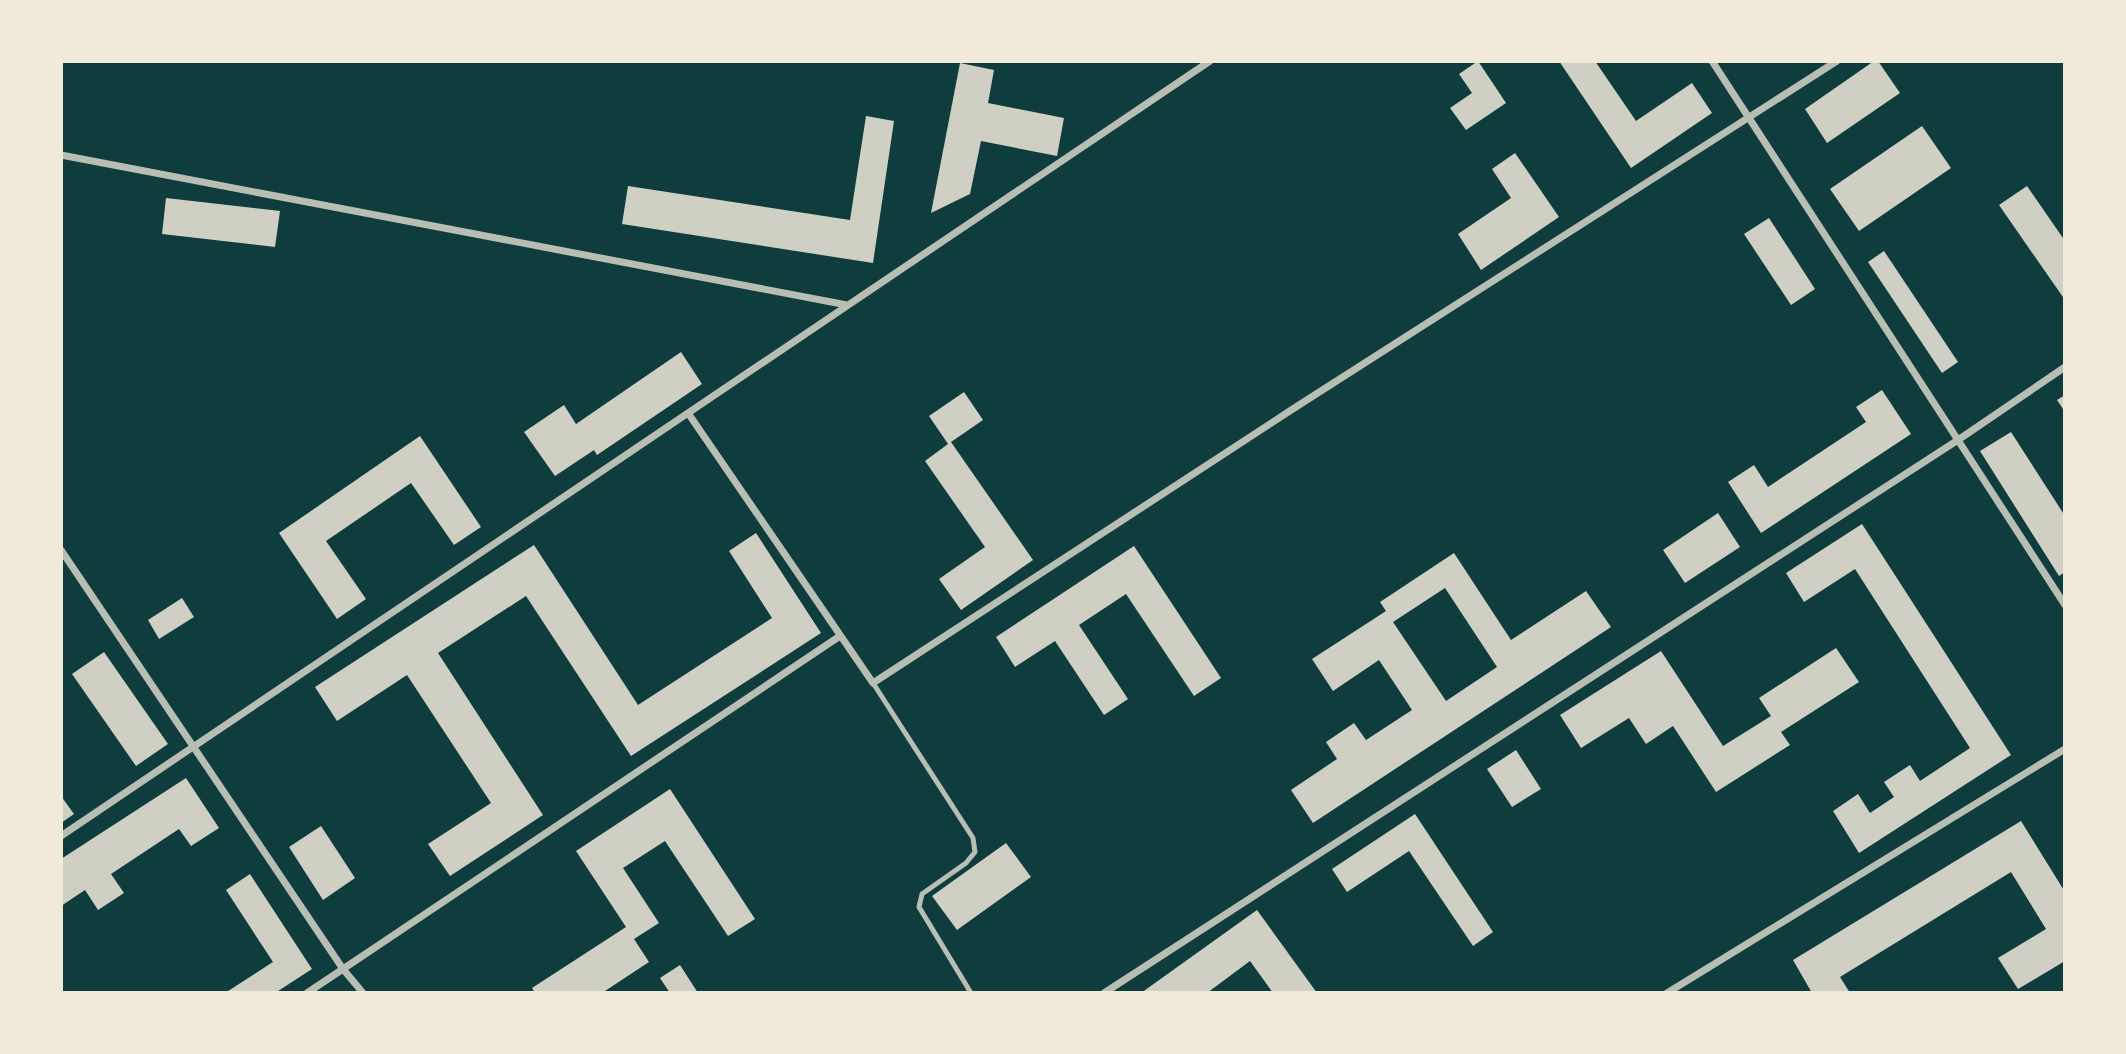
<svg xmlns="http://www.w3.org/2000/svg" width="2126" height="1054" font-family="Commissioner,sans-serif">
	<rect width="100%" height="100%" fill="#0f3d3e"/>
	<path fill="#cfcfc3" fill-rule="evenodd" d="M1478,61L1506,103L1466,130L1450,108L1472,93L1459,74Z
		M1559,61H1595L1636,121L1692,83L1712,113L1631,168Z
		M1874,61H1878L1900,93L1827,143L1805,109Z
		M960,63L994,70L988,103L1064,118L1057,156L981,141L970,194L931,213Z
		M866,116L894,121L873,263L622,224L628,186L850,220Z
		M1922,126L1951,168L1859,231L1830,189Z
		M1515,153L1559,217L1481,270L1458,234L1511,198L1492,169Z
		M2027,186L2065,241V300L1999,205Z
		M166,198L280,211L275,247L162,234Z
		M1769,218L1815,289L1791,305L1744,234Z
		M1884,251L1958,362L1942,373L1868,262Z
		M681,352L702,384L597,455L594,450L555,476L524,432L564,405L576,424Z
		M1882,390L1911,434L1761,533L1728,482L1754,465L1768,487L1866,422L1856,407Z
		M964,392L983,420L951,442L1033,560L961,610L939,579L985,547L925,461L948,444L929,416Z
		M2065,395V412L2057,400Z
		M2011,432L2065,516V572L2059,576L1980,451Z
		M420,436L481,527L454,545L411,483L326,541L366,599L337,619L279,533Z
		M1718,513L1740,547L1685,583L1663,550Z
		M1862,524L2011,755L1859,853L1833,811L1858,794L1870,813L1894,797L1884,782L1910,765L1920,781L1970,748L1855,569L1804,602L1786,573Z
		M756,533L821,633L631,756L526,596L438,653L543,815L450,876L428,844L491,803L407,675L337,721L315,687L534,545L638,705L772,618L729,551Z
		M1134,546L1221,678L1194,696L1126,594L1079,625L1128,699L1104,715L1055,641L1015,667L996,637Z
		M1454,553L1511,640L1586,591L1611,627L1313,823L1291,790L1337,759L1326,742L1354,723L1366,740L1412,710L1379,660L1333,691L1312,659L1386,611L1380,602ZM1445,588L1497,667L1446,701L1393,622Z
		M182,598L194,617L159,639L148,620Z
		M1836,648L1859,682L1781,732L1790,745L1716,792L1673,726L1646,744L1629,718L1581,748L1560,715L1661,651L1723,746L1771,716L1759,698Z
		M104,652L168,744L136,766L72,674Z
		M1516,750L1541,789L1512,807L1487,769Z
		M186,778L219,828L191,846L179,829L111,874L124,893L98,910L85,890L61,906V859Z
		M670,789L755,919L728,936L665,841L623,868L659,923L634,939L649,962L602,993H535L532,988L626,927L576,851Z
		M61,796L74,814L61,823Z
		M1415,814L1493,932L1473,946L1409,851L1347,892L1332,869Z
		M2021,821L2065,892V961L2018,989L1998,958L2046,929L2011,872L1840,977L1850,993H1812L1793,960Z
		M321,826L355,878L323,900L289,847Z
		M1006,843L1031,877L957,930L932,896Z
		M250,874L312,969L275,993H225L273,962L226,890Z
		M1257,910L1317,993H1273L1250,961L1207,993H1141Z
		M680,965L698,993H670L660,978Z"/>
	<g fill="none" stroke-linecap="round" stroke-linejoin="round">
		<path stroke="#b8beb3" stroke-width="5" d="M873,683L973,838L975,852L966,863L922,894L919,907L971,993"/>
		<path stroke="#b8beb3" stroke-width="7" d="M1712,61L2065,605
			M61,155L847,305
			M688,413L873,683L1299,405L1837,61
			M61,550L343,969L307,993
			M61,836L1210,61
			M363,993L343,969L840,636
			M1104,993L1958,440L2065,367
			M1667,993L2065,749"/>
	</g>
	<rect width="2126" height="1054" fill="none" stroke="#f1e9da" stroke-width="126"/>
</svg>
